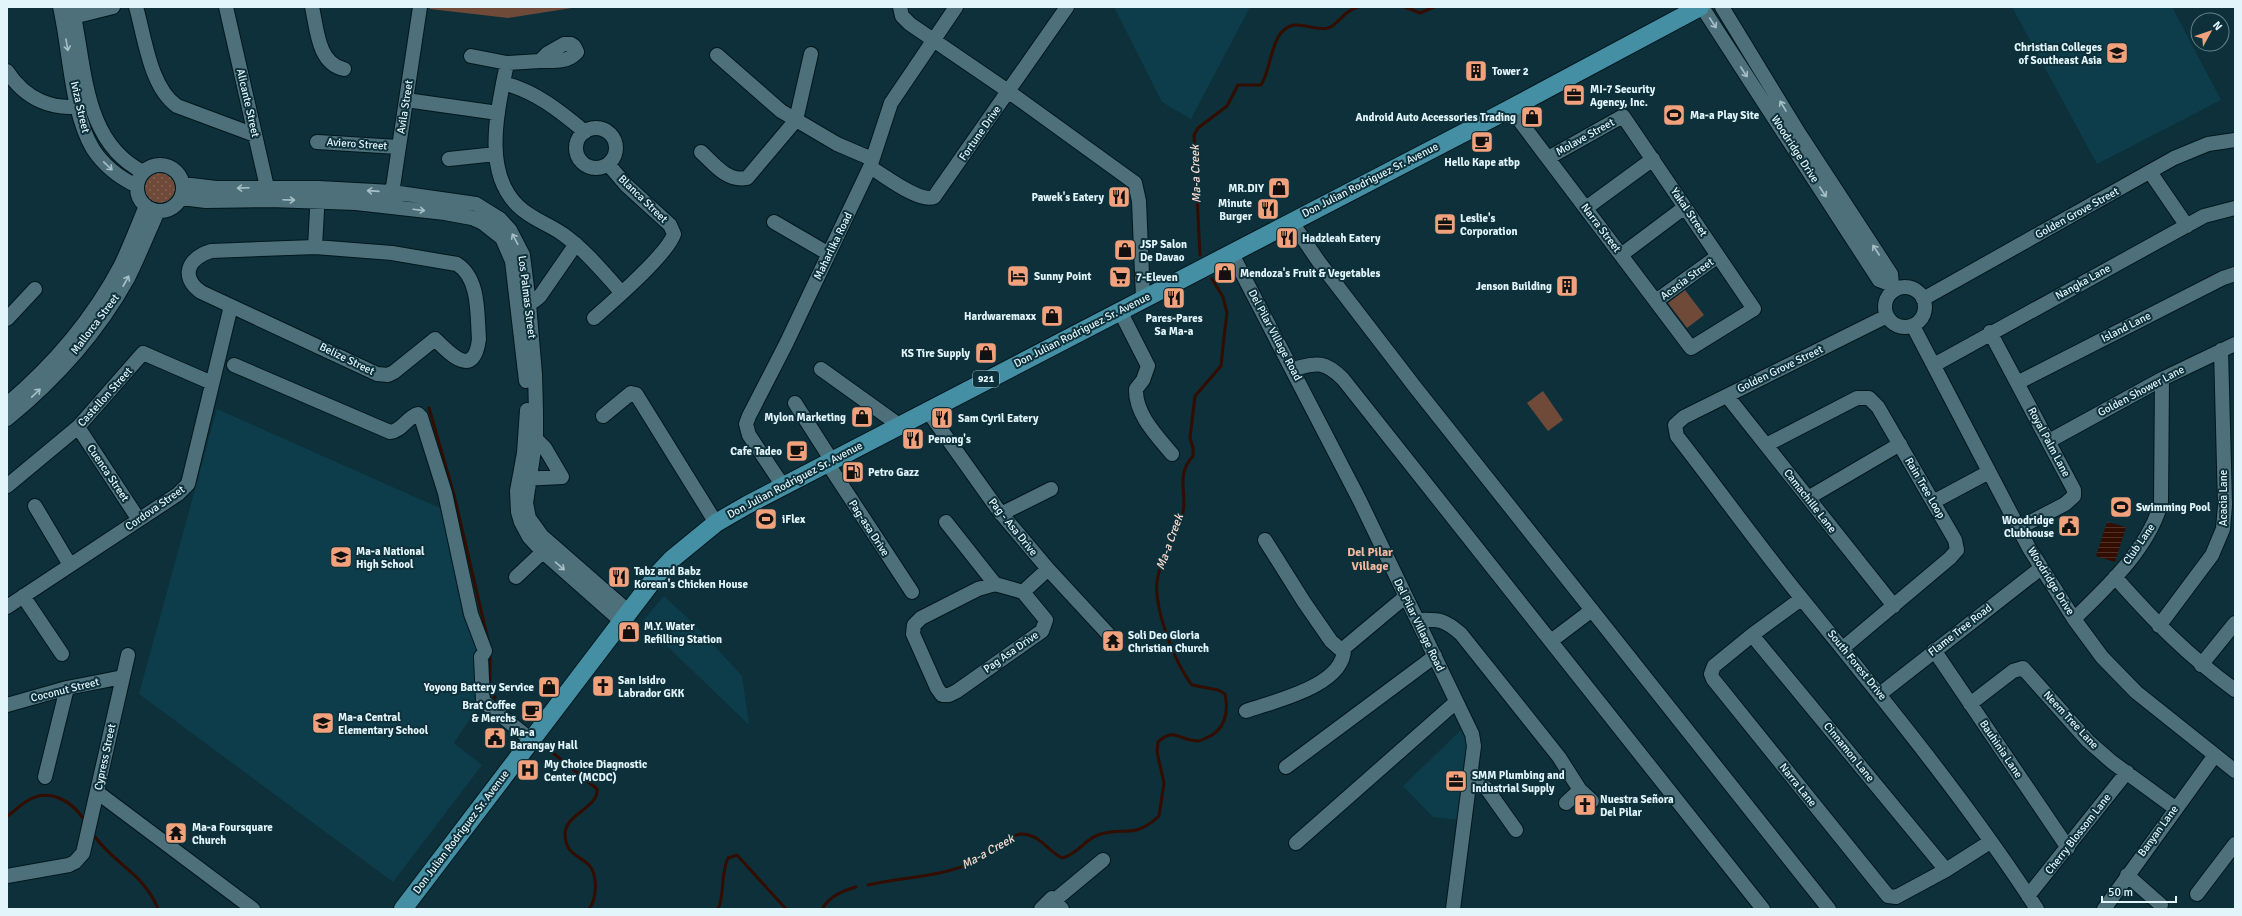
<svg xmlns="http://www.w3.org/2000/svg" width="2242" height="916" font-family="Signika,sans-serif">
	<defs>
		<pattern id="grass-dots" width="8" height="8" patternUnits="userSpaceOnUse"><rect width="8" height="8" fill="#6f4a38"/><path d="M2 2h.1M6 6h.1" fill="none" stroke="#836556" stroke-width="1.8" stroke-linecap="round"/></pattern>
		<pattern id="water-rules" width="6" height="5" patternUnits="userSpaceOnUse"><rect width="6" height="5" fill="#320d00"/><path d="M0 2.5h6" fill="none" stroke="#4f3126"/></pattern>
	</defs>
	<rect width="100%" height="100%" fill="#0d303a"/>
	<path fill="#0d3d4a" d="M1114,7H1250L1191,119L1162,102Z
		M2012,7H2172L2221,100L2097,164Z
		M217,409L442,509L476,649V685L481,702L454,743L482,765L393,882L139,694Z
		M664,596L695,625L742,676L749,725L642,622Z
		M1465,726L1469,738L1461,820L1433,817L1403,786Z"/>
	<path fill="url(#grass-dots)" d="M145 188a15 15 0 1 1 30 0a15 15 0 1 1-30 0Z"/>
	<path fill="#6f4a38" d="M430,7H578L508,18L430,9Z
		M1685,290L1704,315L1687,328L1668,303Z
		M1543,391L1563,420L1548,431L1527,403Z"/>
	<path fill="url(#water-rules)" d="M2115.5 506a5.5 5.5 0 1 1 11 0a5.5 5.5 0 1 1-11 0Z
		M2107,522L2126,527L2115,562L2096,556Z"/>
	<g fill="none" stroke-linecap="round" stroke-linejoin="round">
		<path stroke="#320d00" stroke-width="3" d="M1405,7L1420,13L1434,7
			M1200,255L1194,135L1198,128L1227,106L1238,85H1261C1272,69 1270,29 1294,25C1306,24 1317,31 1328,28C1339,25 1341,12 1358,7
			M429,408L454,495L488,640
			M490,652V688L495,698
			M541,743L597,789C599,808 564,814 565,835C566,855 579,855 589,865C598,875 597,899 589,909
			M7,816C14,812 20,805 27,801C50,787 72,801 85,821
			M95,837C117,866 144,874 158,909
			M868,885C903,877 941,877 974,862C988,856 1007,835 1021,834C1038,833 1048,851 1062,858C1078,854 1084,840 1098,835C1125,826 1133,840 1159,816L1164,783L1157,752L1158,742C1174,726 1180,741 1198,741C1200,741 1204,739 1206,738C1225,731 1229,712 1225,694L1218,690L1192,685C1175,663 1151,604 1158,576C1162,555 1176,537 1182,517C1189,494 1174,477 1193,456V448L1190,438L1195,396L1221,366L1224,337L1227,313L1223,297L1212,279
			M718,909C725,895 720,876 728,858L737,855L786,909
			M822,909C830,896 842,891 856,887"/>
		<g stroke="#00171e" stroke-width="16">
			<path id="minor" d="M60,7C70,50 71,113 93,149C104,166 120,178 137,186
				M72,7C86,66 82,141 143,172
				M136,7C145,38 150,87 177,106L255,135
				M226,7L269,196
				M312,7C317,29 318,64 344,69
				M900,7L902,16L910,24L1008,91L1135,183L1139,201L1143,298
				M1702,7L1879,280L1892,285
				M1722,7L1797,130L1891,274L1892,285L1895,290
				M65,19L113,7
				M564,44H571L574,46L577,52C568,63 552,61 540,61L548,53Z
				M717,55L781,111L837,144L872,159
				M471,56L507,63L540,61
				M507,63C499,106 481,170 518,206C531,219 549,224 564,235C586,251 604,273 622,293
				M7,71C25,99 53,112 87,105
				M503,83C535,91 560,111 585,132
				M406,100L498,113
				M1510,108C1570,188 1631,268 1691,348L1754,309L1623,116L1548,158
				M576 148a20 20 0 1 1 40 0a20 20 0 1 1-40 0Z
				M317,142L398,147
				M701,152C714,164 727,182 747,178L796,120L811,54
				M449,159L496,154
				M137 188a23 23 0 1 1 46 0a23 23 0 1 1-46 0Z
				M870,167C884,175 919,203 934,197L1067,7
				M2150,172L2187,226
				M183,184L216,188H319L392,192L476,204L500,219L510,230L523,255L529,304L535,374L536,412V437L526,503L529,518L542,536L629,612
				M181,198L206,201L270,200L356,203L445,213L472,218L483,223L502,238L512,261L526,381
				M391,200L420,7
				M1586,208L1653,159
				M1291,221L1319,262L1415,387L1829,909
				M774,222L829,254
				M315,247L392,253L457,264C480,279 477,314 479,339C474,379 451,355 435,339L394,372L388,375L377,374L201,292C179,276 189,258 211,251Z
				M315,247L318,192
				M1231,252L1360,501L1472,734L1474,746L1453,909
				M1621,255L1685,207
				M1885 307a20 20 0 1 1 40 0a20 20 0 1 1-40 0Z
				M1923,299L2174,158L2208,144L2235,140
				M1656,301L1718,256
				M522,304L534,301L540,296L576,244
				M1120,311L1148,366L1143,380L1136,389C1135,414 1157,436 1172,454
				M1887,316L1684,417L1675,425L1677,436C1719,490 1759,546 1802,599C1883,699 1967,801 2037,909
				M594,318C612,302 667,255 674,234L670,225L626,185L608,164
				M7,319L35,289
				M1913,326L2029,548L2074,619L2102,657L2136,692L2235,771
				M1990,332L2074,490V496L2065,504L2019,528
				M234,365L390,432C402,431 407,417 418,414L421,417L445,493L471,614L485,651L481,657L483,701L530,739
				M1934,365L2204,216L2235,208
				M821,369L899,425
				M1293,369C1317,363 1324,360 1343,379L1763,909
				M2017,383L2223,278L2235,274
				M1727,396L1894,606
				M795,403L832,461
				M7,404C52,366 93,318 121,265C130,246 138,225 146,206
				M527,410L524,453L517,491L518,512L521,522L529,537L543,552L621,621
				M927,410L999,511L1048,569L1109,635
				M603,416L631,393L636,394L716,523
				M7,419C55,380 98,332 128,278C139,256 148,233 158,211
				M78,427L139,520
				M2049,441L2162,379L2235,344
				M1766,445L1857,398H1869L1878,407L1955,540L1957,550L1950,558L1843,648
				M828,464L912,592
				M521,479L562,477L545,448L532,435
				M7,486L78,427L143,353L212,383
				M783,486L749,435L746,424L749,416L786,344L870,167L891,103L956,7
				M1808,498L1900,444
				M1933,502L1989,472
				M35,506L70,565
				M1001,514L1051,489
				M946,522L995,584L1023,592L1046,620L1042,631L957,691L949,695H942L937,688L913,634L914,625L921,618L978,589L995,584
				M1265,540L1304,602L1331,641L1340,649L1344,648L1405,597
				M516,577L549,546
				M2115,577C2154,621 2187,655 2235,690
				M1023,592L1048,569
				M23,596L62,654
				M1801,599L1752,635L1714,666L1711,674L1713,679L1888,896L1896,897L1946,870L1990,842
				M7,607L178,494L188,484L231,306
				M2074,619C2107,587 2149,548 2161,503L2162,379
				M1418,620C1440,619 1445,620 1461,634L1559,757L1580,790L1592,801
				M2159,626L2212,555L2223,529L2225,505L2221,350
				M1752,635L1946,870
				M1551,641L1592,610
				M1934,650L2068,848
				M2201,665L2235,623
				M1880,694L2041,568
				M1970,704L2013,671L2023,668L2088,741L2112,762L2175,808
				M7,705L67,688L123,677
				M1246,711C1274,701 1345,686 1344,648
				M1286,767L1435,656
				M45,777L67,688
				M1470,777L1487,789L1516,830
				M97,792L253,909
				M1566,803L1580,790
				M1296,843L1456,702
				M2127,875L2161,905
				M7,876L69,865L75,862L83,853L128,655
				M2197,894L2235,844
				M2028,896L2127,772
				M1055,900L1103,860
				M1041,909L1052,898L1062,909
				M2104,909L2215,755"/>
		</g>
		<g stroke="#00171e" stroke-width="20">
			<path id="major" d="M403,909L657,575L672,559L716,523L747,505L1500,114L1700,7"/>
		</g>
		<use href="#minor" stroke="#4e707b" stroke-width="14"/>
		<use href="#major" stroke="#458fa4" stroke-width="18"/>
	</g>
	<defs><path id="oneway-shaft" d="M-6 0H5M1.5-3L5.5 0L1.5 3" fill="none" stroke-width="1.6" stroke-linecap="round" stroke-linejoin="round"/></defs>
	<g stroke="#a7c0c8">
		<use href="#oneway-shaft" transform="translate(1713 23) rotate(57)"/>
		<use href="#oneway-shaft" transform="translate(67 45) rotate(80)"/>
		<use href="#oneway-shaft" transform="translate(1744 72) rotate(57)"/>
		<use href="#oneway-shaft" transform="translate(1783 106) rotate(-121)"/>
		<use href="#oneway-shaft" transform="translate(108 166) rotate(44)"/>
		<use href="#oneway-shaft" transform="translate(243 188) rotate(178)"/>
		<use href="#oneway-shaft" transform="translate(373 191) rotate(-176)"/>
		<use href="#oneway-shaft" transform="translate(1823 192) rotate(57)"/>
		<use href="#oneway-shaft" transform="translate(289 200) rotate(2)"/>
		<use href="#oneway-shaft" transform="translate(419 210) rotate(7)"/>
		<use href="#oneway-shaft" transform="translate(515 239) rotate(-118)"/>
		<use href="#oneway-shaft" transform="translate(1876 250) rotate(-123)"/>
		<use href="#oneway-shaft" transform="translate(126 281) rotate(-61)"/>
		<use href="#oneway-shaft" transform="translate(36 393) rotate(-44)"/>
		<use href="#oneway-shaft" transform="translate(560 566) rotate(41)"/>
	</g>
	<defs>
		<g id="university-square" transform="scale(1.15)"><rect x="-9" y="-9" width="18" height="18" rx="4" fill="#f1a17c" stroke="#0d303a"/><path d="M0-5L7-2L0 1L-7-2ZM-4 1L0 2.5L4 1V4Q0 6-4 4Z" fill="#111"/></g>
		<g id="building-square" transform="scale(1.15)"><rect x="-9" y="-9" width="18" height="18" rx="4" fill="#f1a17c" stroke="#0d303a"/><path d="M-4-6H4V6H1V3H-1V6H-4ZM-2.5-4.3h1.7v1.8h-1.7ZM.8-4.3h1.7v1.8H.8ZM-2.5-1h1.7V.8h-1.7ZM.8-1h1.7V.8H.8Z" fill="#111"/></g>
		<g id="office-square" transform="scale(1.15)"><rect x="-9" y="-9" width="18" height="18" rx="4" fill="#f1a17c" stroke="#0d303a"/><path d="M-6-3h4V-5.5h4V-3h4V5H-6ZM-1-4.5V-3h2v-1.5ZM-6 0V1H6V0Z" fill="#111"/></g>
		<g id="stadium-square" transform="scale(1.15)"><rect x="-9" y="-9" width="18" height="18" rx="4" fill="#f1a17c" stroke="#0d303a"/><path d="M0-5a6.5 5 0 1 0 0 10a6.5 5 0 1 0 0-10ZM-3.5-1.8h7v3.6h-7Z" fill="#111"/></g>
		<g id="shop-square" transform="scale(1.15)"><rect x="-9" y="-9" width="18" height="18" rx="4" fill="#f1a17c" stroke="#0d303a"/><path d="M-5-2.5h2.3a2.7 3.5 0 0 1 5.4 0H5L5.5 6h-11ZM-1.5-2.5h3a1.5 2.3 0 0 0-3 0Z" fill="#111"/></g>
		<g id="cafe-square" transform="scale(1.15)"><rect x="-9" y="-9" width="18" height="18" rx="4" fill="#f1a17c" stroke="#0d303a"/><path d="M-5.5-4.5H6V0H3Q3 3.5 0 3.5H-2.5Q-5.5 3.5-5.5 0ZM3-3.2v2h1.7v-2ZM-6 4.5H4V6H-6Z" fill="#111"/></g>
		<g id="restaurant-square" transform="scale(1.15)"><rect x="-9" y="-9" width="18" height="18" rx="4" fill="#f1a17c" stroke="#0d303a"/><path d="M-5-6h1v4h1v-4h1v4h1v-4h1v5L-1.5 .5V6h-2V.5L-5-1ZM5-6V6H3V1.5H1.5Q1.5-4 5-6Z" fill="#111"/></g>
		<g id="hotel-square" transform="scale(1.15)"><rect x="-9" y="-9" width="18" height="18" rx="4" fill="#f1a17c" stroke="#0d303a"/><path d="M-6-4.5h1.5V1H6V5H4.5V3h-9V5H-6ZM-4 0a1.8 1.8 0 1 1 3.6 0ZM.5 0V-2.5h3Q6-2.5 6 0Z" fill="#111"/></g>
		<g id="supermarket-square" transform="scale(1.15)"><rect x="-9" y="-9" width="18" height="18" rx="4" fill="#f1a17c" stroke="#0d303a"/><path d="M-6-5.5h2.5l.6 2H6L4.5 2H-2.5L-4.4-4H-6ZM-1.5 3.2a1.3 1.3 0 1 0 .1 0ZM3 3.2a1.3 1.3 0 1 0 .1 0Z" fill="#111"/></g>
		<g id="fuel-square" transform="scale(1.15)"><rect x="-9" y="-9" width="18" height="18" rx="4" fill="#f1a17c" stroke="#0d303a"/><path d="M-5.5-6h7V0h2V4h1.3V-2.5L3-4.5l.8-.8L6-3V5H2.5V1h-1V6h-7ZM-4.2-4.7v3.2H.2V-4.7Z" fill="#111"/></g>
		<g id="civic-square" transform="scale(1.15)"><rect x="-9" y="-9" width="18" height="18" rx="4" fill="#f1a17c" stroke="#0d303a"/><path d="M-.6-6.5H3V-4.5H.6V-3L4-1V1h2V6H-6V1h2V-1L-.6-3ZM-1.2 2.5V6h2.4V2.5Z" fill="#111"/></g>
		<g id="school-square" transform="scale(1.15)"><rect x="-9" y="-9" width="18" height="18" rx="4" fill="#f1a17c" stroke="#0d303a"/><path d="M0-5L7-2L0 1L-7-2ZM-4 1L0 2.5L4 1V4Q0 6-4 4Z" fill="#111"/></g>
		<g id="temple-square" transform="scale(1.15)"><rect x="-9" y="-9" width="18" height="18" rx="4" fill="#f1a17c" stroke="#0d303a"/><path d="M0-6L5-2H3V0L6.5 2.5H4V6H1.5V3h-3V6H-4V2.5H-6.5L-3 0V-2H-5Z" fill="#111"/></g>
		<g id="church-square" transform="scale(1.15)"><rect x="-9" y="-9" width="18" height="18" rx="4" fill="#f1a17c" stroke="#0d303a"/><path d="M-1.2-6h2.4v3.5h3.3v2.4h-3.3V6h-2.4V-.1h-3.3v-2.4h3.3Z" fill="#111"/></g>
		<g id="hospital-square" transform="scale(1.15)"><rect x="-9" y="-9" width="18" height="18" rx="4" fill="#f1a17c" stroke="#0d303a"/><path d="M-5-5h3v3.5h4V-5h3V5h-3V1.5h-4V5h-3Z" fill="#111"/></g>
	</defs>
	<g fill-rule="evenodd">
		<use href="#university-square" x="2117" y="53"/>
		<use href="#building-square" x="1476" y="71"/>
		<use href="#office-square" x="1574" y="95"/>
		<use href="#stadium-square" x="1674" y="115"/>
		<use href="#shop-square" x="1532" y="117"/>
		<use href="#cafe-square" x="1482" y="142"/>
		<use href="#shop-square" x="1279" y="188"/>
		<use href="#restaurant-square" x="1119" y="197"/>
		<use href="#restaurant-square" x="1268" y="209"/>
		<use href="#office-square" x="1445" y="224"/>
		<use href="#restaurant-square" x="1287" y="238"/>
		<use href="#shop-square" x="1125" y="250"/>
		<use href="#shop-square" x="1225" y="273"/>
		<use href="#hotel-square" x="1018" y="276"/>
		<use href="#supermarket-square" x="1120" y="277"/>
		<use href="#building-square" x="1567" y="286"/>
		<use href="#restaurant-square" x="1174" y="298"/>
		<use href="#shop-square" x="1052" y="316"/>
		<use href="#shop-square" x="986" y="353"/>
		<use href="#shop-square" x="862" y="417"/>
		<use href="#restaurant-square" x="942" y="418"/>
		<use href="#restaurant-square" x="913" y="439"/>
		<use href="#cafe-square" x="797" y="451"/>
		<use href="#fuel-square" x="853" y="472"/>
		<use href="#stadium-square" x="2121" y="507"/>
		<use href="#stadium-square" x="766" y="519"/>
		<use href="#civic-square" x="2069" y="526"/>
		<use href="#school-square" x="341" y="557"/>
		<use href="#restaurant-square" x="619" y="577"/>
		<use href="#shop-square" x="629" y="632"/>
		<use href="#temple-square" x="1113" y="641"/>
		<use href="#church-square" x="603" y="686"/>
		<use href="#shop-square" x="549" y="687"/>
		<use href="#cafe-square" x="532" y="711"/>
		<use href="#school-square" x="323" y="723"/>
		<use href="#civic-square" x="495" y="738"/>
		<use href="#hospital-square" x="528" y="770"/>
		<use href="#office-square" x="1456" y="781"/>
		<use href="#church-square" x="1585" y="805"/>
		<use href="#temple-square" x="176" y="833"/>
	</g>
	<g text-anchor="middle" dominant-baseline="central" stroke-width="4" stroke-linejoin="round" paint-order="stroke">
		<rect fill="#0d303a" stroke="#a2bac1" stroke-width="1" x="973" y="371" width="26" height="16" rx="3"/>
		<g font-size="10" font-weight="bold" fill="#e2f5fb">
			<text x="986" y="379">921</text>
		</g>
		<g font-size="11" font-weight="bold" fill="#e2f5fb" stroke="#0d303a" text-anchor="start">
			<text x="2102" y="47" text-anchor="end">Christian Colleges<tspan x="2102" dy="13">of Southeast Asia</tspan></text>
			<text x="1492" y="71">Tower 2</text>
			<text x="1590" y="89">MI-7 Security<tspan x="1590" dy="13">Agency, Inc.</tspan></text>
			<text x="1690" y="115">Ma-a Play Site</text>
			<text x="1516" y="117" text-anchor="end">Android Auto Accessories Trading</text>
			<text x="1482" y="162" text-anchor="middle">Hello Kape atbp</text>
			<text x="1264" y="188" text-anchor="end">MR.DIY</text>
			<text x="1104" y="197" text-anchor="end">Pawek's Eatery</text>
			<text x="1252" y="203" text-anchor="end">Minute<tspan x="1252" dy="13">Burger</tspan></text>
			<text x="1460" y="218">Leslie's<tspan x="1460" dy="13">Corporation</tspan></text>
			<text x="1302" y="238">Hadzleah Eatery</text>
			<text x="1140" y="244">JSP Salon<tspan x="1140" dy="13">De Davao</tspan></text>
			<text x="1240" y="273">Mendoza's Fruit &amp; Vegetables</text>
			<text x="1034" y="276">Sunny Point</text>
			<text x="1136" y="277">7-Eleven</text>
			<text x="1552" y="286" text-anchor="end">Jenson Building</text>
			<text x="1036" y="316" text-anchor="end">Hardwaremaxx</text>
			<text x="1174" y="318" text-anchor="middle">Pares-Pares<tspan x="1174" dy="13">Sa Ma-a</tspan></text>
			<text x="970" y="353" text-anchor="end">KS Tire Supply</text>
			<text x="846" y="417" text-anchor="end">Mylon Marketing</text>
			<text x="958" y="418">Sam Cyril Eatery</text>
			<text x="928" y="439">Penong's</text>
			<text x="782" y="451" text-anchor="end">Cafe Tadeo</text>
			<text x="868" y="472">Petro Gazz</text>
			<text x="2136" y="507">Swimming Pool</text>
			<text x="782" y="519">iFlex</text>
			<text x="2054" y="520" text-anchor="end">Woodridge<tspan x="2054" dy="13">Clubhouse</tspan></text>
			<text x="356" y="551">Ma-a National<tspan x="356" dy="13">High School</tspan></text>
			<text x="634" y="571">Tabz and Babz<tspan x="634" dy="13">Korean's Chicken House</tspan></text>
			<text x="644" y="626">M.Y. Water<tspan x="644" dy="13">Refilling Station</tspan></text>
			<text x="1128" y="635">Soli Deo Gloria<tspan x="1128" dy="13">Christian Church</tspan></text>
			<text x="618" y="680">San Isidro<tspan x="618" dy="13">Labrador GKK</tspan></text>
			<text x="534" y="687" text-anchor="end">Yoyong Battery Service</text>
			<text x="516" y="705" text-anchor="end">Brat Coffee<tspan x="516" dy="13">&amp; Merchs</tspan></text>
			<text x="338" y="717">Ma-a Central<tspan x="338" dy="13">Elementary School</tspan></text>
			<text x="510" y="732">Ma-a<tspan x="510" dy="13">Barangay Hall</tspan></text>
			<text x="544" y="764">My Choice Diagnostic<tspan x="544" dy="13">Center (MCDC)</tspan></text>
			<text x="1472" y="775">SMM Plumbing and<tspan x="1472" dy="13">Industrial Supply</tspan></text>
			<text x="1600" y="799">Nuestra Señora<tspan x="1600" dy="13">Del Pilar</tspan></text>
			<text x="192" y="827">Ma-a Foursquare<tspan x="192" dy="13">Church</tspan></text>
		</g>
		<g font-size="11" fill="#e2f5fb" stroke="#0d303a">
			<text transform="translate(248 103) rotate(77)">Alicante Street</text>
			<text transform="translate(80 107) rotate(77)">Iviza Street</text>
			<text transform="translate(405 107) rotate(-81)">Avila Street</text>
			<text transform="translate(980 133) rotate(-55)">Fortune Drive</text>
			<text transform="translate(1585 137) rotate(-29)">Molave Street</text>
			<text transform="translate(357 144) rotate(4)">Aviero Street</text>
			<text transform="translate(1795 149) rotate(57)">Woodridge Drive</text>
			<text transform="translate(1370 180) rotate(-27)">Don Julian Rodriguez Sr. Avenue</text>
			<text transform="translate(643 199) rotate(44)">Blanca Street</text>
			<text transform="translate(1689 212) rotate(56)">Yakal Street</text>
			<text transform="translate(2077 213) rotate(-29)">Golden Grove Street</text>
			<text transform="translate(1601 228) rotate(53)">Narra Street</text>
			<text transform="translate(833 246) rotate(-64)">Maharlika Road</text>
			<text transform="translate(1687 279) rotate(-36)">Acacia Street</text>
			<text transform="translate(2083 282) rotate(-29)">Nangka Lane</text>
			<text transform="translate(527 297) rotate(83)">Los Palmas Street</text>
			<text transform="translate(95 324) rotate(-53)">Mallorca Street</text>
			<text transform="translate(2126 327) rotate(-27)">Island Lane</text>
			<text transform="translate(1082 330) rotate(-27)">Don Julian Rodriguez Sr. Avenue</text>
			<text transform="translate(1275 335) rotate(62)">Del Pilar Village Road</text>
			<text transform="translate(347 359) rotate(26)">Belize Street</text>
			<text transform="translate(1780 369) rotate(-26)">Golden Grove Street</text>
			<text transform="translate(2141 391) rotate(-28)">Golden Shower Lane</text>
			<text transform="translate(105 397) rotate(-48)">Castellon Street</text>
			<text transform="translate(2049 442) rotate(62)">Royal Palm Lane</text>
			<text transform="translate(108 473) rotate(56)">Cuenca Street</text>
			<text transform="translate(795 480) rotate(-28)">Don Julian Rodriguez Sr. Avenue</text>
			<text transform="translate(1925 488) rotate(60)">Rain Tree Loop</text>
			<text transform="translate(2223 498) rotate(-90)">Acacia Lane</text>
			<text transform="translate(1810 501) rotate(52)">Camachille Lane</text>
			<text transform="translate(155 508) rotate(-35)">Cordova Street</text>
			<text transform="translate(1013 527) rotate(51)">Pag - Asa Drive</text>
			<text transform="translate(869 528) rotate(57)">Pag-asa Drive</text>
			<text transform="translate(2139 544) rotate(-55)">Club Lane</text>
			<text transform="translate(2051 581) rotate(58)">Woodridge Drive</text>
			<text transform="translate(1419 625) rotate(64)">Del Pilar Village Road</text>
			<text transform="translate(1960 630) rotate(-38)">Flame Tree Road</text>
			<text transform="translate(1011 652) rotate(-35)">Pag Asa Drive</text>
			<text transform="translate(1857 665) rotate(51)">South Forest Drive</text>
			<text transform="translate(65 690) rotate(-14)">Coconut Street</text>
			<text transform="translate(2071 720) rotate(47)">Neem Tree Lane</text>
			<text transform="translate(2001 749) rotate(56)">Bauhinia Lane</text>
			<text transform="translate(1849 752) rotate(51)">Cinnamon Lane</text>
			<text transform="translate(105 757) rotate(-78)">Cypress Street</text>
			<text transform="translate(1798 785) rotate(51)">Narra Lane</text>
			<text transform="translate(2158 831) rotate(-54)">Banyan Lane</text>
			<text transform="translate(461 832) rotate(-53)">Don Julian Rodriguez Sr. Avenue</text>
			<text transform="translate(2078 834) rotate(-52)">Cherry Blossom Lane</text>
		</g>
		<g font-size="12" font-style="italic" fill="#fadcce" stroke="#0d303a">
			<text transform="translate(1196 174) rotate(-92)">Ma-a Creek</text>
			<text transform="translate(1170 542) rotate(-70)">Ma-a Creek</text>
			<text transform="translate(988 852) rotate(-29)">Ma-a Creek</text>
		</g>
		<g font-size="12" font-weight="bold" fill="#f5b99d" stroke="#0d303a">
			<text x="1370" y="552">Del Pilar<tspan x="1370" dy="14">Village</tspan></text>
		</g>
	</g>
	<rect width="2242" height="916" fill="none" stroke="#e2f5fb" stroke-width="16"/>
	<g transform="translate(2210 32) rotate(50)"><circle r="19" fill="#0d303a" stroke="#627f87"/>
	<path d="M0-3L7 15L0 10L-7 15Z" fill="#f1a17c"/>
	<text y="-6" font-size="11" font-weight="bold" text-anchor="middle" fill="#e2f5fb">N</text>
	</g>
	<path d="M2102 896v6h74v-6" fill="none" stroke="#e2f5fb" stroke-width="2"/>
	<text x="2108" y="896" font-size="12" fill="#e2f5fb" stroke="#0d303a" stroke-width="3" paint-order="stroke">50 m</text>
</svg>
